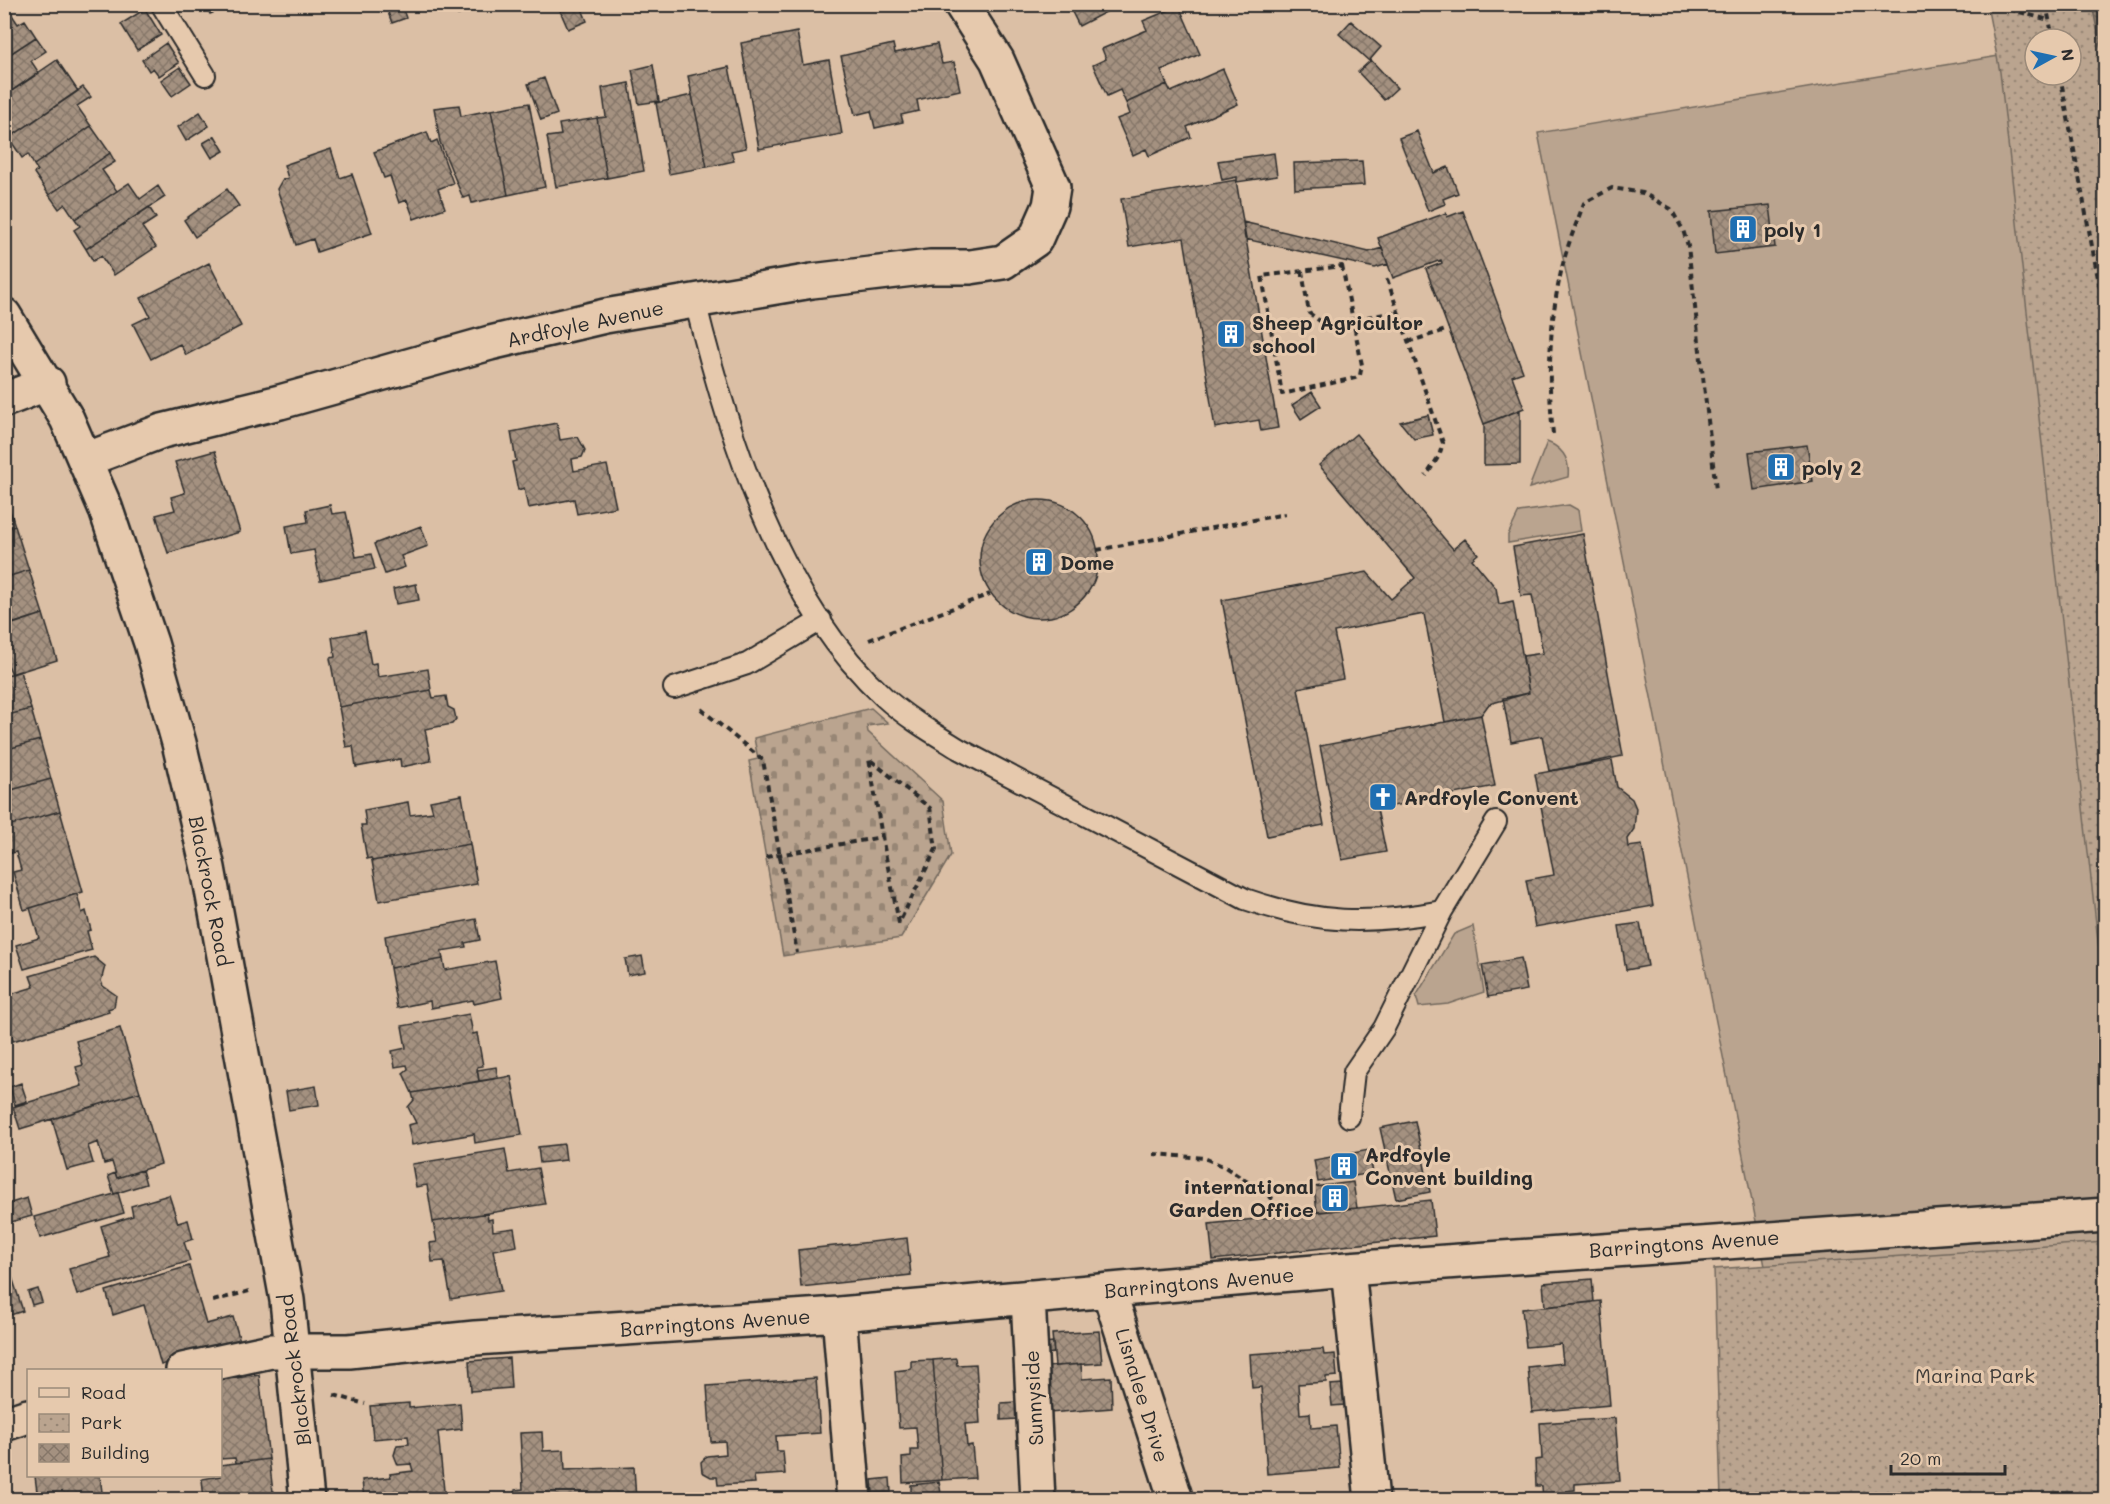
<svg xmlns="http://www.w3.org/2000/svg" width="2110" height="1504" font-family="Mali,sans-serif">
	<defs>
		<pattern id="cemetery-stones" width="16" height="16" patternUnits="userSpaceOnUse" patternTransform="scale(1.5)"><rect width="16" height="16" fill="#baa48f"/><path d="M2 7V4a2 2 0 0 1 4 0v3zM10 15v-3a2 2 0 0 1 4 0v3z" fill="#978675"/></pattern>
		<pattern id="park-dots" width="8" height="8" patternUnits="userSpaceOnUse" patternTransform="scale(1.5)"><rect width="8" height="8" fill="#baa48f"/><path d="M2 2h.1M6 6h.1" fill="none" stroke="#978675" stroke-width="1.8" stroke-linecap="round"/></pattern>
		<pattern id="water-ripples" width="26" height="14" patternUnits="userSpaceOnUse" patternTransform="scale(1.5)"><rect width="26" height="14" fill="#8e7f6f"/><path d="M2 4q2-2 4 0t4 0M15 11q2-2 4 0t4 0" fill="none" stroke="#74685b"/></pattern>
		<pattern id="building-cross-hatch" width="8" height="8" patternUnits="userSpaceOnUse" patternTransform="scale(1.5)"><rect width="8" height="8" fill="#a49180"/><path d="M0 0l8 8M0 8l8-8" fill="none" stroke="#867769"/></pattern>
	</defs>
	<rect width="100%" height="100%" fill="#dbbfa5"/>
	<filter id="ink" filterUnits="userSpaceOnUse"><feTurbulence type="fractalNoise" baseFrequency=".0167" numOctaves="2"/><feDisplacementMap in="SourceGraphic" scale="12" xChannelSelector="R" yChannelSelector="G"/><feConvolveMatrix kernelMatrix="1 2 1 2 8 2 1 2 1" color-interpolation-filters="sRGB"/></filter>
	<g filter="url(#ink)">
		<path fill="#baa48f" stroke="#72685d" stroke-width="1.5" d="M2035,50V75L2105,464V1383L1784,1361L1538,133Z
			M1547,442C1563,448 1570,460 1568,477L1529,488Z
			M1569,505L1578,510L1581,531L1508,543V535L1519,512Z
			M1473,926L1484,992L1448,1004L1419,1007L1416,996L1454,934Z"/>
		<path fill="url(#cemetery-stones)" stroke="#72685d" stroke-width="1.5" d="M871,708L888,723L867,726L868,732L943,801L951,855L901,938L783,956L749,761L758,759L754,738Z"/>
		<path fill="url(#park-dots)" stroke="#72685d" stroke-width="1.5" fill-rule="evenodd" d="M1987,5H2105V1003L2000,72ZM2035,39H2071V75H2035Z
			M2105,1242V1499H1721L1714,1269Z"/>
		<path fill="url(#water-ripples)" stroke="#665d54" stroke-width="1.5" d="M2092,5H2105V68Z"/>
		<path fill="url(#building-cross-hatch)" stroke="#2b2b2b" stroke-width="1.5" d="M206,4H235L210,14Z
			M385,4H401L406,18L392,23Z
			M455,4H483L484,7L458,15Z
			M562,4H580L587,21L568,29L558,6Z
			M1068,4H1121L1079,26Z
			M1179,6L1200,54L1161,71L1167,84L1126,103L1120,90L1107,96L1093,65L1106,59L1102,49L1147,30L1143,21Z
			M145,9L161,35L137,50L121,24Z
			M10,12L18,24L25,20L36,37L4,58V16Z
			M1351,21L1381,47L1369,61L1339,34Z
			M797,32L803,65L829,60L842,134L759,149L741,43Z
			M36,37L46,51L31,61L39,73L4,96V58Z
			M166,43L179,63L159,76L153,68L149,71L142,60Z
			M893,44L895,53L937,44L942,64L954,62L960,90L917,100L919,111L901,115L903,122L875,128L871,111L855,115L841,56Z
			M57,60L78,91L9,138L4,132V96Z
			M1371,60L1397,88L1384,100L1358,72Z
			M653,65L659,101L639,104L632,70Z
			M180,67L191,83L172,96L161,80Z
			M729,67L746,148L731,151L734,161L707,167L688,76Z
			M1223,69L1238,104L1187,127L1191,137L1149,156L1146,149L1133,155L1117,119L1130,114L1126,103L1167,84L1171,92Z
			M544,78L557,114L541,120L528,84Z
			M629,83L644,171L607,178L597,118L606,117L602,88Z
			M83,87L91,97L77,106L91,126L34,165L28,154L22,158L9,138Z
			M692,95L707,167L669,174L656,103Z
			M529,103L545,187L508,195L491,110Z
			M459,105L461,116L491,110L508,195L472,203L470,196L463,198L440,142L434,108Z
			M200,112L209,126L186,141L178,127Z
			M597,118L607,178L556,187L547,137L561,135L559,124Z
			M91,126L110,153L49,195L34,173L38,171L34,165Z
			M1417,131L1434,173L1448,167L1458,193L1443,199L1445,204L1428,211L1399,138Z
			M427,132L431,143L437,140L453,183L438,189L445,208L414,219L407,200L399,203L390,176L384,178L374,152Z
			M215,136L224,151L212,158L203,143Z
			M331,149L340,178L352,174L372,233L317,252L313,239L296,245L277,189L282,180L288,178L284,165Z
			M110,153L115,162L102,170L117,191L75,219L65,204L59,209L49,195Z
			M1274,153L1277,176L1237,182V177L1222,180L1218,161Z
			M1362,161L1364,185L1295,189L1294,163Z
			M1236,180L1278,428L1261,431L1259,420L1215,428L1184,238L1129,247L1121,199Z
			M129,183L140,199L158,186L165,197L86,249L74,230L80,226L75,219Z
			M227,189L239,206L195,237L184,220Z
			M1770,205L1775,247L1715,254L1711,211Z
			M149,207L156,218L142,227L156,247L114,275L101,256L93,261L86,249Z
			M1463,211L1523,372L1512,376L1524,408L1484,424L1426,269L1442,263L1441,260L1393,278L1378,238L1446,213L1447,217Z
			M1243,222L1369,252L1382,248L1388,264L1375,268L1245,239Z
			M209,263L241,326L186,355L180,344L151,359L133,324L150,316L141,298Z
			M1312,392L1321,406L1301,419L1292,405Z
			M1520,410V464L1484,465V424Z
			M1428,415L1433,435L1414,439L1400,422Z
			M557,423L560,440L578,437L585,450L582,457L572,459L574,471L607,465L616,507L577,514L574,499L528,508L524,488L518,490L512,462L516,461L511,432Z
			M1356,434L1453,549L1465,539L1478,554L1472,559L1496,588L1499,604L1513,601L1529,693L1489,704L1481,715L1445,722L1424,614L1334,632L1343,679L1298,688L1324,825L1267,836L1222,600L1367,572L1391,599L1415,578L1319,465Z
			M1807,445L1813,481L1754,490L1749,452Z
			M215,451L240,532L168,553L156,515L175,510L171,497L185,493L175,462Z
			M4,491L15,526L4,529Z
			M980 559a59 59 0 1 1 118 0a59 59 0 1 1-118 0Z
			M330,505L332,514L346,512L356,557L371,554L375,569L320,580L314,550L291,554L286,526L308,522L306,510Z
			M15,526L29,570L4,578V529Z
			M421,526L428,546L401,556L405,567L385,574L374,544Z
			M1583,534L1623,756L1549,771L1542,736L1511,742L1503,698L1529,693L1523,656L1543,653L1532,595L1521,596L1513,547Z
			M29,570L43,614L7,626L4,578Z
			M416,584L419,600L396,604L393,589Z
			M43,614L57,660L12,674L4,656V626Z
			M365,631L371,664L376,663L378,677L428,669L431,690L339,707L330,658L335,657L332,637Z
			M20,671L31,709L4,716V676Z
			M431,690L433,698L446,696L448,707L454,710L456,719L452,724L425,729L431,761L401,767L400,759L356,767L353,746L346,747L339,707Z
			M31,709L40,740L4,750V716Z
			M1481,715L1495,786L1377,809L1386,852L1342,860L1320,746Z
			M40,740L51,779L4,792V750Z
			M1612,760L1617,787L1632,799L1636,808L1634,829L1627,839L1628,847L1642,845L1653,906L1535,927L1526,880L1554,875L1535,774Z
			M51,779L60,811L4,827V792Z
			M462,795L470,844L372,861L371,858L367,859L361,825H366L364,810L408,802L410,815L433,812L430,801Z
			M60,811L83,892L24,910L13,872L21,870L16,852L4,855V827Z
			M470,844L477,884L379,901L372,861Z
			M77,894L82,913L86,911L91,930L87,931L92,950L24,969L16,945L39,938L30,908Z
			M476,919L480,940L465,943L466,947L441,951L443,959L390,968L385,936Z
			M1640,923L1648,966L1626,970L1619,926Z
			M642,956L645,972L628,975L625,959Z
			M94,957L105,966L101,981L103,986L116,995L114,1007L108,1009L109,1012L13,1041L8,1022L4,1023V996L34,987L30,976Z
			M1521,958L1527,990L1488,997L1482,965Z
			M443,959L445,970L495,961L502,998L474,1004L473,1000L431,1008L430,1001L397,1008L390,968Z
			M469,1014L473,1034L477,1033L483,1066L477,1067L479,1081L412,1093L403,1073L408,1069L407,1065L395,1067L392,1051L406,1048L402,1026Z
			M120,1028L140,1092L20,1129L13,1107L82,1086L76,1067L83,1065L76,1041Z
			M496,1067L498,1078L479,1081L477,1070Z
			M511,1076L522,1135L475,1143L474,1134L412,1145L408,1125L416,1123L408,1107L414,1100L412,1093Z
			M21,1083L27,1101L15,1105L10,1087Z
			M316,1086L319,1105L289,1110L286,1091Z
			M140,1092L161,1164L117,1178L112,1162L104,1164L98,1142L88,1146L93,1163L67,1170L52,1119Z
			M1415,1121L1430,1192L1396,1199L1380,1128Z
			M564,1144L566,1160L540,1163L538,1147Z
			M505,1149L509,1173L538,1168L545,1204L433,1222L427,1185L416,1187L412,1164Z
			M1369,1150L1373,1173L1318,1182L1314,1160Z
			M142,1170L146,1184L114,1194L108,1176L115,1173L117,1178Z
			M1353,1182L1357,1208L1317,1212L1314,1187Z
			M118,1193L124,1213L40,1238L34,1217Z
			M169,1195L178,1223L188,1220L193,1239L184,1242L190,1261L77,1295L69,1269L110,1257L101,1226L133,1216L131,1206Z
			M27,1198L32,1216L4,1224V1205Z
			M1431,1200L1435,1236L1213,1260L1209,1224Z
			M487,1213L488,1220L492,1219L493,1231L514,1228L517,1246L493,1250L501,1291L451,1299L444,1261L432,1262L430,1243L437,1242L433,1222Z
			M907,1238L911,1275L801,1287L798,1250Z
			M4,1252L23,1311L4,1317Z
			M189,1266L206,1324L233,1317L240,1341L161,1365L144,1305L113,1315L106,1291Z
			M1592,1279L1594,1302L1545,1307L1543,1283Z
			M38,1289L42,1302L32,1305L28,1292Z
			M1601,1301L1610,1405L1532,1412L1528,1367L1563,1363L1561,1344L1526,1347L1522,1309Z
			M1099,1331L1102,1363L1055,1366L1052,1334Z
			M1053,1342L1054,1353L1045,1354L1044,1343Z
			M1323,1349L1324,1355L1335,1354L1337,1376L1326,1377V1382L1298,1384L1300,1414L1310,1413L1311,1428L1336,1426L1340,1468L1267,1474L1261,1387L1252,1388L1250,1354Z
			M509,1358L511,1388L471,1391L469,1361Z
			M956,1358L957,1365L976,1364L980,1423L965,1424L967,1446L972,1445L975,1478L942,1480L933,1360Z
			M933,1360L942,1480L903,1483L902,1458L911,1457V1450H918L916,1427L899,1428L895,1371L911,1369V1361Z
			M1081,1364L1082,1379L1111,1377L1112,1408L1049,1413L1046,1367Z
			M259,1375L269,1459L236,1463L235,1458L220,1459V1380Z
			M816,1378L820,1433L776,1436L777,1451H783L785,1474L754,1476L755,1483L718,1485L717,1477H711L702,1472L701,1462L707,1456L726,1454L725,1441L711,1442L707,1386Z
			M1342,1384L1344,1405L1332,1406L1330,1385Z
			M1016,1402L1017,1419L1001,1420V1403Z
			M409,1403V1408L460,1403L462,1429L438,1432L445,1500H364L362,1480L391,1477L390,1474L413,1471L411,1464L398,1465L394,1455L397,1445L409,1444L408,1436L373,1439L370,1406Z
			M1615,1418L1620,1481L1575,1484V1490L1566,1491V1500H1543L1542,1486H1536L1535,1460L1542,1459L1540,1423Z
			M542,1432L543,1451L564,1450L565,1470L634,1467L636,1500H516L515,1490L523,1489L520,1433Z
			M269,1459L274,1500H204L202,1479L220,1476V1465Z
			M35,1476H100L103,1500H38Z
			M890,1478L891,1492L873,1493L872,1480Z
			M939,1482L941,1493L911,1495V1485Z"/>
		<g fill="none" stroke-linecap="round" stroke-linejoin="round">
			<g stroke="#2b2b2b" stroke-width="24">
				<path id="service" d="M161,4L205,75
					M695,301C728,435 779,601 884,697C907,718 933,733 959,749L1245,899C1317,924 1368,925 1442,911
					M674,688L747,664L821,620
					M1349,1117L1354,1072L1384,1028L1442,911L1496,822"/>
			</g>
			<g stroke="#2b2b2b" stroke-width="38">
				<path id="minor" d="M85,460L162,431L280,402L490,343L605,316L812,281L930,267H970L1003,262L1035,240L1050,206L1053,187L997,60L961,4
					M1348,1269L1372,1500
					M1109,1291L1176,1500
					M1028,1297L1038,1500
					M839,1314L854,1500
					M183,1370L271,1351H349L475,1338L839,1314L1348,1269L2106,1215
					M4,1424L28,1416"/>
			</g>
			<g stroke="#2b2b2b" stroke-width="38">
				<path id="tertiary" d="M4,315L67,419L105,507L151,643L179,743L208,868L287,1300L307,1500
					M4,400L48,383"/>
			</g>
			<path stroke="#2b2b2b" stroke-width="4" stroke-dasharray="6 4.5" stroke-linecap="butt" d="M1989,4L2049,20
				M2046,4L2053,39
				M2060,75L2106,321
				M1342,266L1362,365L1360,375L1355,378L1282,394L1262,276Z
				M1302,271L1309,313L1324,324L1398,312
				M1387,279L1443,443L1439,456L1426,476
				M1408,342L1449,329
				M1553,434C1547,377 1549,316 1564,260C1569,241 1577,222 1584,203L1612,188L1643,193L1671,209L1683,230L1688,246L1716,490
				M1097,550L1285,514
				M869,640L990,594
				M701,709L763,760L797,953
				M766,857L882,837L899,923L936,849L930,808L869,759L882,837
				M1154,1154L1204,1158L1225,1167L1273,1199
				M213,1301L249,1291
				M334,1395L365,1404"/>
			<use href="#service" stroke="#e6c9ad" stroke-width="20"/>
			<use href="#minor" stroke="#e6c9ad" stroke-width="33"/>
			<use href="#tertiary" stroke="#e6c9ad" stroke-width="33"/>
		</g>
	</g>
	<defs>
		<g id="building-square" transform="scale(1.5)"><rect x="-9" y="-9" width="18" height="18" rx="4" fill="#1f6fb2" stroke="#e6c9ad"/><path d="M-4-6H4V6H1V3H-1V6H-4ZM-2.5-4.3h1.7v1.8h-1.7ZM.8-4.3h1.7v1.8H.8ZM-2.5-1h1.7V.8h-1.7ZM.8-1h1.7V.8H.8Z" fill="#fff"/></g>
		<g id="church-square" transform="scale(1.5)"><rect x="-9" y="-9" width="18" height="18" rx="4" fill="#1f6fb2" stroke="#e6c9ad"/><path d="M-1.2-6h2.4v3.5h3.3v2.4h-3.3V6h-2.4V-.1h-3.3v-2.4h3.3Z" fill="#fff"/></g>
	</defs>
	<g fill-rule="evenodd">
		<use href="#building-square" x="1743" y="229"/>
		<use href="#building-square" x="1231" y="334"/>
		<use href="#building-square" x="1781" y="467"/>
		<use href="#building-square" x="1039" y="562"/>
		<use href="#church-square" x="1383" y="797"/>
		<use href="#building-square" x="1344" y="1166"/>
		<use href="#building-square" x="1335" y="1198"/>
	</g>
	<g text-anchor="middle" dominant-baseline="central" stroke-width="6" stroke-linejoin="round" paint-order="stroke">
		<g font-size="20" font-weight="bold" fill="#2b2b2b" stroke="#e6c9ad" text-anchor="start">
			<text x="1764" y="229">poly 1</text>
			<text x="1252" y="322">Sheep Agricultor<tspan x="1252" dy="23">school</tspan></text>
			<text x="1802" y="467">poly 2</text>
			<text x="1060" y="562">Dome</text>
			<text x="1404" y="797">Ardfoyle Convent</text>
			<text x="1365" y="1154">Ardfoyle<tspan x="1365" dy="23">Convent building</tspan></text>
			<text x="1314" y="1186" text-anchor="end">international<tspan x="1314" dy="23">Garden Office</tspan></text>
		</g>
		<g font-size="20" fill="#2b2b2b" stroke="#e6c9ad">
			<text transform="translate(585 323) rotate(-12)">Ardfoyle Avenue</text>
			<text transform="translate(211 891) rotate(79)">Blackrock Road</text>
			<text transform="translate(1684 1243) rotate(-4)">Barringtons Avenue</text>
			<text transform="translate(1199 1282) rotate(-5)">Barringtons Avenue</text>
			<text transform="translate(715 1322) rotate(-4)">Barringtons Avenue</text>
			<text transform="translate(294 1370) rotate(-97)">Blackrock Road</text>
			<text transform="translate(1143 1395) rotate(73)">Lisnalee Drive</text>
			<text transform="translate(1033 1398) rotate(-93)">Sunnyside</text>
		</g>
		<g font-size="20" fill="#403d3a" stroke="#e6c9ad">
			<text x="1975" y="1375">Marina Park</text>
		</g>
	</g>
	<rect width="2110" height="1504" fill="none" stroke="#e6c9ad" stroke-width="24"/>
	<rect x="12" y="12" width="2086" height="1480" fill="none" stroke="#2b2b2b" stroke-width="2" filter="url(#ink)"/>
	<rect x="27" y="1369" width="195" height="108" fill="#e6c9ad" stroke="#9b8a79" stroke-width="1.5"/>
	<rect x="39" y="1388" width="30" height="9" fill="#e6c9ad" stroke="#9b8a79" stroke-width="1.5"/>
	<text x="81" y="1399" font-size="18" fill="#2b2b2b">Road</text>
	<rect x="39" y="1414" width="30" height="18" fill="url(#park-dots)" stroke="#9b8a79" stroke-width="1.5"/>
	<text x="81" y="1429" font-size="18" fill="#2b2b2b">Park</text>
	<rect x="39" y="1444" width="30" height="18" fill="url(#building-cross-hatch)" stroke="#9b8a79" stroke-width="1.5"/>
	<text x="81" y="1459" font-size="18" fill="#2b2b2b">Building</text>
	<g transform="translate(2053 57) rotate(82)"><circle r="28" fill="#e6c9ad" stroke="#9b8a79" stroke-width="1.5"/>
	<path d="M0-4.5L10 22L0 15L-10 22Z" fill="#1f6fb2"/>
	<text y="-9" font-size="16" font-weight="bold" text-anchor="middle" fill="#2b2b2b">N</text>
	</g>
	<path d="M1891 1465v9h114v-9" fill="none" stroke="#2b2b2b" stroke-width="3"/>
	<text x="1900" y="1465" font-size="18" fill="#2b2b2b" stroke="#e6c9ad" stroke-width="4.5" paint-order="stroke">20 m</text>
</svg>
